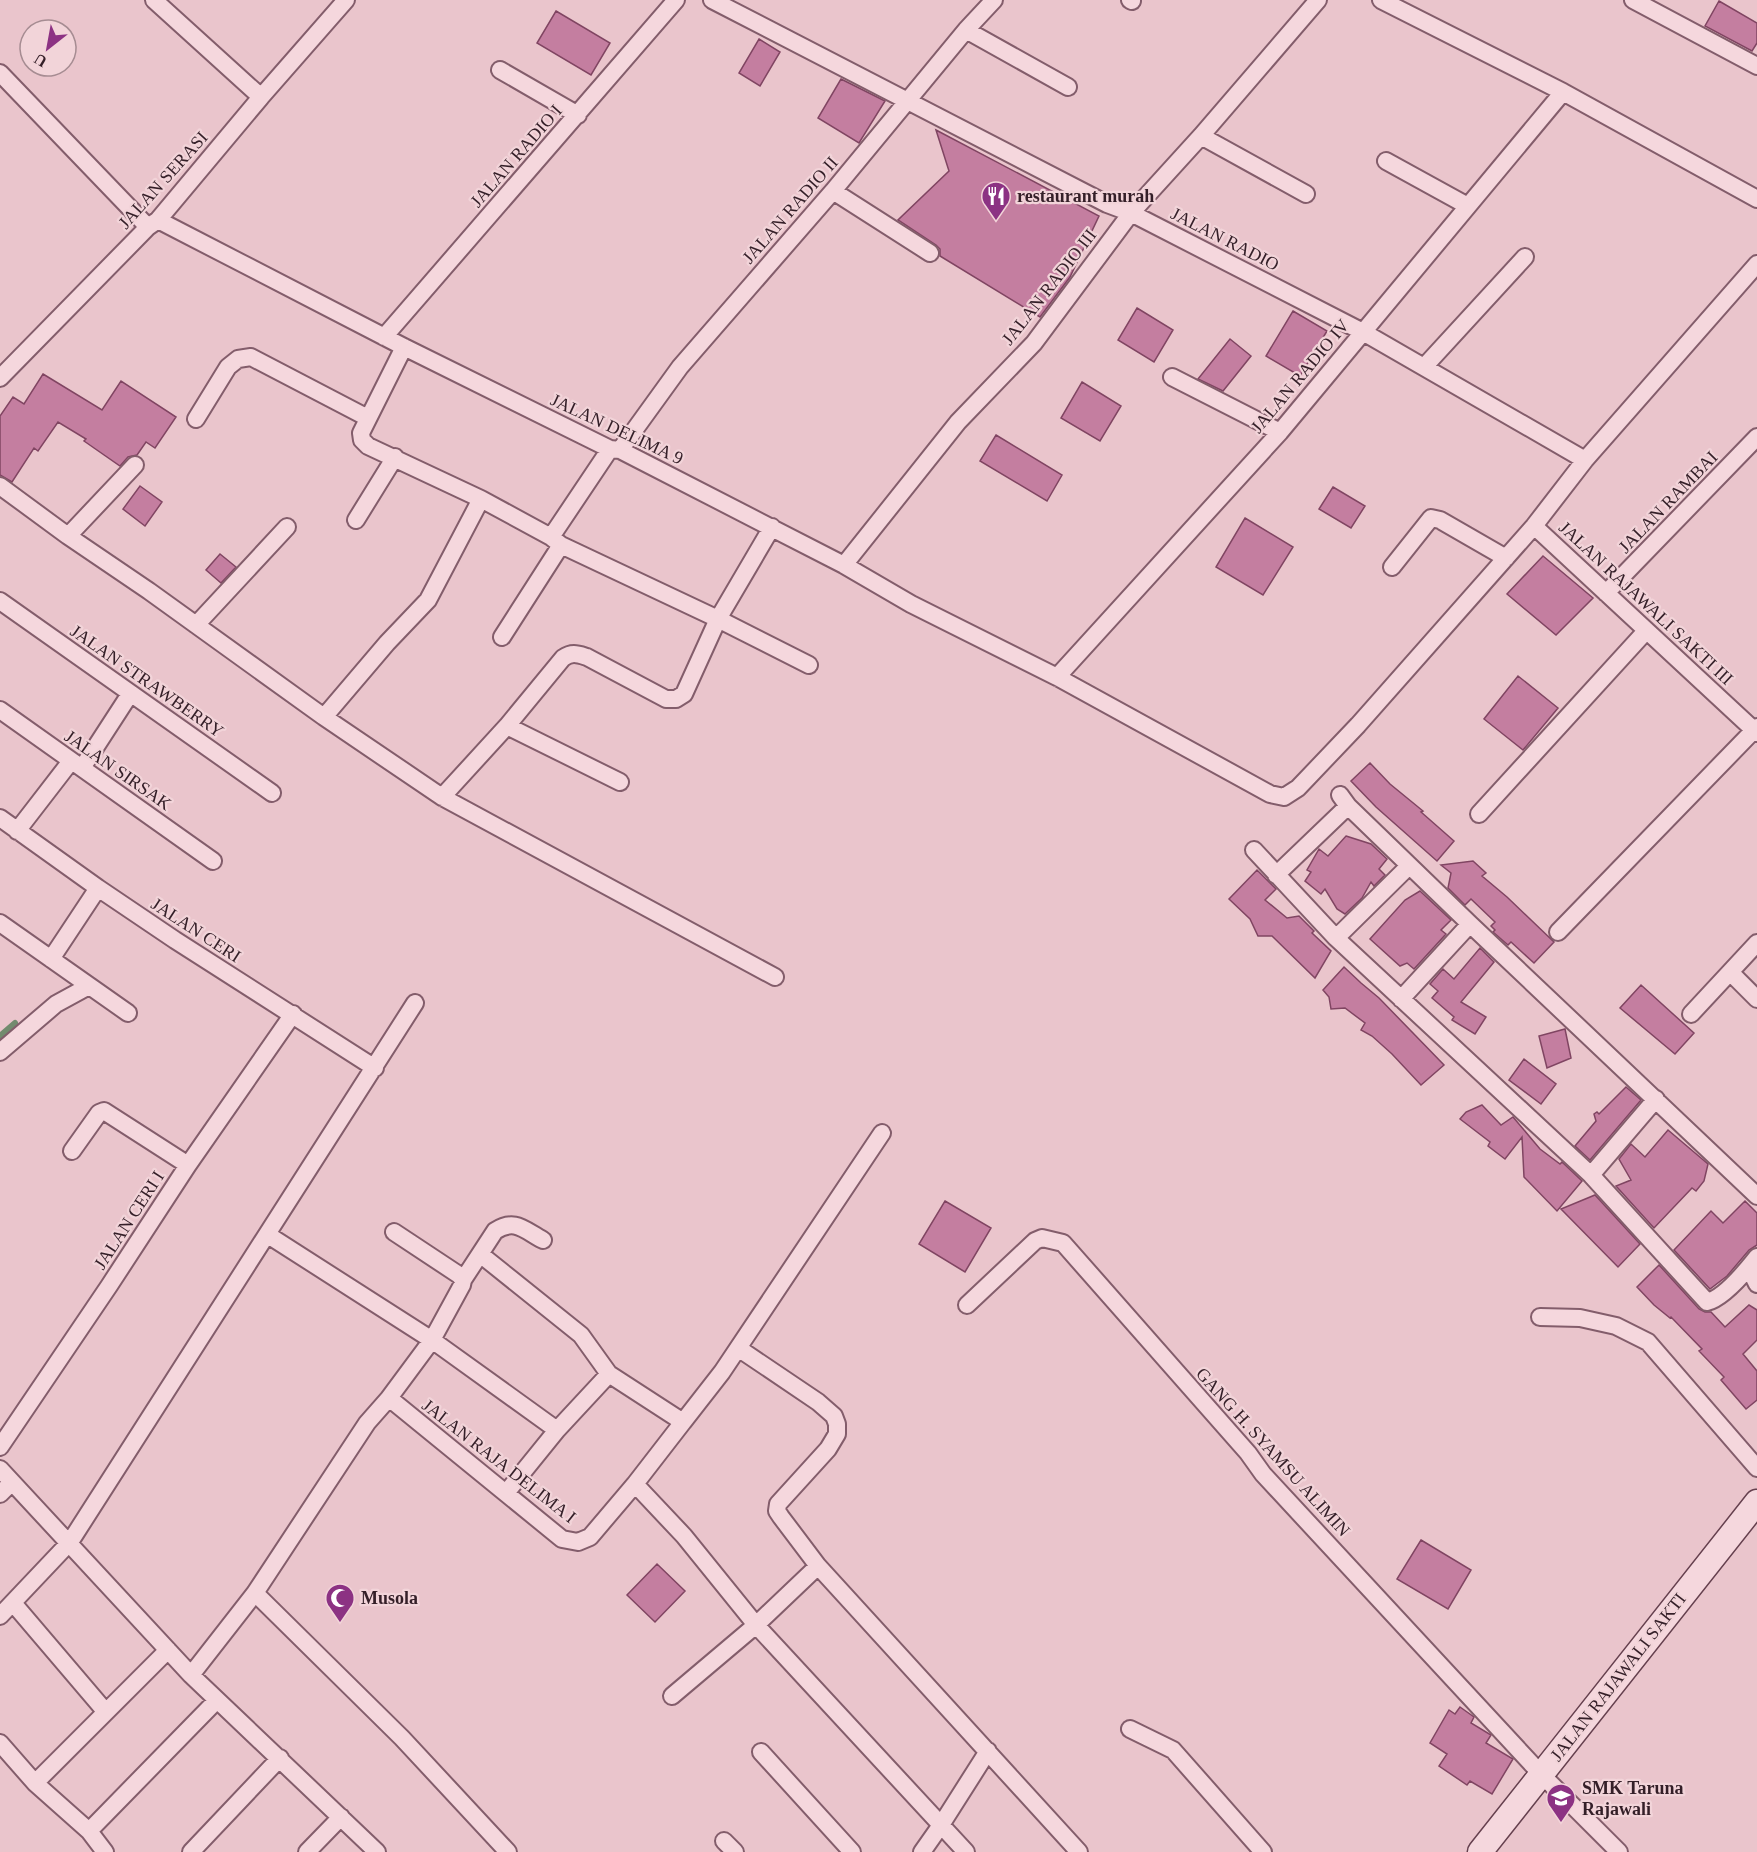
<svg xmlns="http://www.w3.org/2000/svg" width="1757" height="1852" font-family="'Times New Roman',serif">
	<rect width="100%" height="100%" fill="#eac5cc"/>
	<g fill="none" stroke-linecap="round" stroke-linejoin="round">
		<path stroke="#728b6e" stroke-width="6" d="M0,1036L15,1023"/>
	</g>
	<path fill="#c47ea0" stroke="#804562" stroke-width="1.5" d="M1719,1L1757,23V43L1752,51L1705,26Z
		M556,11L610,43L591,75L537,43Z
		M759,39L780,52L760,86L739,73Z
		M841,79L885,101L859,143L818,118Z
		M936,130L1099,216L1070,277L1040,317L940,256V249L936,245L898,220L949,171Z
		M1137,308L1173,330L1154,362L1118,340Z
		M1293,311L1327,331L1300,376L1266,356Z
		M1230,339L1251,356L1223,391L1198,379Z
		M43,374L102,410L121,381L176,417L155,448L146,442L137,455L128,457L120,466L84,441L86,439L58,422L38,451L34,448L12,482L0,475V416L13,397L24,404Z
		M1082,382L1121,406L1100,441L1061,418Z
		M996,435L1062,475L1047,501L980,461Z
		M140,486L162,502L145,526L123,509Z
		M1333,487L1365,506L1351,528L1319,509Z
		M1245,518L1293,547L1263,595L1216,567Z
		M220,554L236,567L221,583L206,570Z
		M1543,556L1593,598L1556,635L1507,594Z
		M1518,676L1558,708L1523,750L1484,719Z
		M1370,763L1390,784L1423,811L1421,812L1454,841L1437,861L1376,807L1351,781Z
		M1346,836L1371,844L1387,859L1379,869L1385,875L1374,886L1371,882L1362,898L1345,914L1337,909L1325,889L1321,894L1305,881L1311,872L1307,870L1319,849L1328,856Z
		M1473,861L1486,873L1482,876L1507,897L1554,942L1534,963L1511,942L1508,945L1493,932L1495,930L1491,926L1495,922L1471,899L1465,905L1448,888L1451,873L1441,865Z
		M1257,870L1276,889L1265,900L1287,918L1299,916L1314,931L1312,933L1331,951L1315,978L1272,936H1258L1250,919L1229,899Z
		M1420,891L1451,920L1441,930L1446,934L1414,969L1407,963L1400,966L1370,939L1405,900Z
		M1480,948L1494,962L1461,1002L1486,1017L1475,1034L1452,1020L1454,1017L1432,998L1438,991L1430,984L1443,969L1454,979Z
		M1344,967L1361,983L1379,998L1444,1065L1421,1085L1392,1054L1372,1036L1361,1030L1365,1023L1345,1008L1331,1009L1329,997L1323,990Z
		M1641,985L1694,1033L1675,1054L1620,1008Z
		M1565,1029L1571,1058L1547,1068L1539,1036Z
		M1524,1059L1556,1084L1541,1104L1509,1080Z
		M1626,1087L1641,1100L1590,1160L1575,1146L1596,1121L1594,1114L1597,1112L1599,1114Z
		M1482,1105L1501,1125L1513,1117L1540,1149L1560,1164L1562,1162L1582,1181L1557,1211L1524,1177L1522,1137L1505,1159L1488,1146L1490,1142L1460,1119L1466,1112Z
		M1668,1130L1708,1164L1704,1181L1696,1191L1692,1188L1654,1228L1616,1186L1631,1180L1619,1159L1631,1144L1645,1157Z
		M1595,1195L1640,1244L1618,1267L1561,1209Z
		M945,1201L991,1228L965,1272L919,1244Z
		M1745,1201L1757,1213V1245L1749,1250L1727,1276L1710,1289L1674,1250L1711,1211L1723,1223Z
		M1659,1265L1699,1309L1705,1312H1711L1725,1327L1749,1305L1757,1310V1340L1743,1354L1757,1371V1400L1746,1409L1721,1380L1724,1377L1699,1351L1702,1349L1671,1317L1670,1318L1654,1305L1637,1287Z
		M1421,1540L1471,1570L1448,1609L1397,1579Z
		M657,1564L685,1591L655,1622L627,1595Z
		M1460,1707L1474,1717L1471,1723L1491,1735L1486,1743L1513,1759L1492,1794L1470,1781L1467,1785L1439,1766L1447,1754L1430,1743L1449,1710L1455,1714Z"/>
	<g fill="none" stroke-linecap="round" stroke-linejoin="round">
		<g stroke="#835d6b" stroke-width="20">
			<path id="street" d="M154,0L261,97
				M712,0L1107,204L1131,213L1363,332L1585,460
				M1130,0L1132,1
				M1381,0L1563,92L1757,199
				M1633,0L1757,66
				M966,30L1068,87
				M500,70L578,115
				M0,73L148,227
				M1201,136L1306,194
				M1386,161L1466,205
				M833,191L930,253
				M158,220L404,347L610,449L620,450L844,565L911,604L1057,677L1270,794L1284,797L1298,788L1358,725L1534,526L1585,460L1757,264
				M384,337L676,0
				M404,347L361,433L362,440L368,446L481,499L551,537L561,545L718,619L809,665
				M1424,367L1525,257
				M1172,377L1280,432
				M0,378L148,227L158,220L261,97L346,0
				M196,419L228,367L238,359L251,357L368,418
				M620,450L680,367L833,191L966,30L994,0
				M0,486L68,536L149,591L324,717L442,797L775,977
				M356,520L395,457
				M1534,526L1757,733
				M68,536L135,465
				M551,537L610,449
				M844,565L958,422L1034,343L1131,213L1201,136L1318,0
				M1392,567L1431,518L1440,520L1506,558
				M1606,593L1757,437
				M0,601L272,793
				M196,625L287,527
				M502,637L561,545
				M1057,677L1280,432L1563,92
				M0,710L213,861
				M324,717L387,643L428,600L481,499
				M507,726L620,782
				M82,768L130,694
				M1340,795L1348,806L1470,924L1757,1196
				M442,797L507,726L563,658C572,652 577,654 587,657L666,699H676L684,694L718,619L772,527
				M1479,814L1646,631
				M0,818L98,888L175,940L375,1068
				M17,831L71,761
				M1254,850L1336,938L1591,1175L1707,1302C1724,1298 1746,1271 1757,1257
				M1276,875L1348,806
				M0,923L128,1013
				M1558,932L1757,727
				M1336,938L1409,866
				M51,959L98,888
				M1730,972L1757,999
				M1401,999L1470,924
				M1691,1014L1757,943
				M0,1052L56,1004L89,986
				M72,1151L99,1113L104,1111L188,1165
				M1591,1175L1656,1099
				M268,1235L432,1340L557,1430
				M480,1254L581,1335L609,1374
				M1749,1268L1757,1284
				M463,1280L495,1231C515,1218 524,1230 543,1240
				M967,1305L1035,1241L1042,1238L1063,1243L1248,1453L1263,1474L1541,1774L1619,1852
				M1540,1317L1580,1318L1616,1326L1648,1342L1757,1468
				M738,1348L818,1402L834,1416L837,1424V1434L828,1449L778,1504L777,1511L781,1517L818,1566L1079,1852
				M389,1398L562,1539L578,1542L590,1537L635,1484
				M683,1422L722,1372L882,1133
				M0,1447L109,1286L188,1165L293,1014
				M0,1469L191,1675L377,1852
				M506,1493L557,1430L609,1374L683,1422L635,1484L684,1536L756,1625L966,1852
				M0,1494L12,1482
				M255,1593L402,1738L508,1852
				M13,1603L105,1711
				M0,1616L70,1542L415,1003
				M191,1675L255,1593L367,1423L389,1398L432,1340L462,1285L463,1280L459,1275L394,1232
				M672,1696L756,1625L818,1566
				M1130,1729L1173,1750L1263,1852
				M0,1743L35,1783L89,1831L105,1852
				M761,1752L852,1852
				M35,1783L168,1650
				M89,1831L217,1700
				M724,1841L735,1852
				M191,1852L280,1758
				M307,1852L341,1817
				M922,1852L941,1825L988,1751"/>
		</g>
		<g stroke="#65404e" stroke-width="27">
			<path id="secondary" d="M1480,1852L1757,1502"/>
		</g>
		<use href="#street" stroke="#f5d7dd" stroke-width="16"/>
		<use href="#secondary" stroke="#f5d7dd" stroke-width="24"/>
	</g>
	<defs>
		<g id="restaurant-pin" transform="scale(1.5)"><path d="M0 17L-7.5 6A9.5 9.5 0 1 1 7.5 6Z" fill="#8c3283" stroke="#f2d4d9"/><path d="M-5-6h1v4h1v-4h1v4h1v-4h1v5L-1.5 .5V6h-2V.5L-5-1ZM5-6V6H3V1.5H1.5Q1.5-4 5-6Z" fill="#fff"/></g>
		<g id="mosque-pin" transform="scale(1.5)"><path d="M0 17L-7.5 6A9.5 9.5 0 1 1 7.5 6Z" fill="#8c3283" stroke="#f2d4d9"/><path d="M3.5-4.9A6 6 0 1 0 3.5 4.9A5 5 0 1 1 3.5-4.9Z" fill="#fff"/></g>
		<g id="school-pin" transform="scale(1.5)"><path d="M0 17L-7.5 6A9.5 9.5 0 1 1 7.5 6Z" fill="#8c3283" stroke="#f2d4d9"/><path d="M0-5L7-2L0 1L-7-2ZM-4 1L0 2.5L4 1V4Q0 6-4 4Z" fill="#fff"/></g>
	</defs>
	<g fill-rule="evenodd">
		<use href="#restaurant-pin" x="996" y="196"/>
		<use href="#mosque-pin" x="340" y="1598"/>
		<use href="#school-pin" x="1561" y="1798"/>
	</g>
	<g text-anchor="middle" dominant-baseline="central" stroke-width="4.5" stroke-linejoin="round" paint-order="stroke">
		<g font-size="18" fill="#341f28" stroke="#f2d4d9">
			<text transform="translate(516 156) rotate(-49)">JALAN RADIO I</text>
			<text transform="translate(163 180) rotate(-48)">JALAN SERASI</text>
			<text transform="translate(790 210) rotate(-49)">JALAN RADIO II</text>
			<text transform="translate(1225 239) rotate(27)">JALAN RADIO</text>
			<text transform="translate(1049 287) rotate(-52)">JALAN RADIO III</text>
			<text transform="translate(1300 376) rotate(-50)">JALAN RADIO IV</text>
			<text transform="translate(617 429) rotate(25)">JALAN DELIMA 9</text>
			<text transform="translate(1668 502) rotate(-46)">JALAN RAMBAI</text>
			<text transform="translate(1646 603) rotate(43)">JALAN RAJAWALI SAKTI III</text>
			<text transform="translate(147 681) rotate(35)">JALAN STRAWBERRY</text>
			<text transform="translate(118 770) rotate(35)">JALAN SIRSAK</text>
			<text transform="translate(196 930) rotate(33)">JALAN CERI</text>
			<text transform="translate(129 1220) rotate(-57)">JALAN CERI I</text>
			<text transform="translate(1273 1452) rotate(48)">GANG H. SYAMSU ALIMIN</text>
			<text transform="translate(499 1461) rotate(38)">JALAN RAJA DELIMA I</text>
			<text transform="translate(1618 1677) rotate(-52)">JALAN RAJAWALI SAKTI</text>
		</g>
		<g font-size="18" font-weight="bold" fill="#341f28" stroke="#f2d4d9" text-anchor="start">
			<text x="1017" y="196">restaurant murah</text>
			<text x="361" y="1598">Musola</text>
			<text x="1582" y="1788">SMK Taruna<tspan x="1582" dy="21">Rajawali</tspan></text>
		</g>
	</g>
	<g transform="translate(48 48) rotate(211)"><circle r="28" fill="#f2d4d9" stroke="#a68c92" stroke-width="1.5"/>
	<path d="M0-4.5L10 22L0 15L-10 22Z" fill="#8c3283"/>
	<text y="-9" font-size="16" font-weight="bold" text-anchor="middle" fill="#341f28">U</text>
	</g>
</svg>
